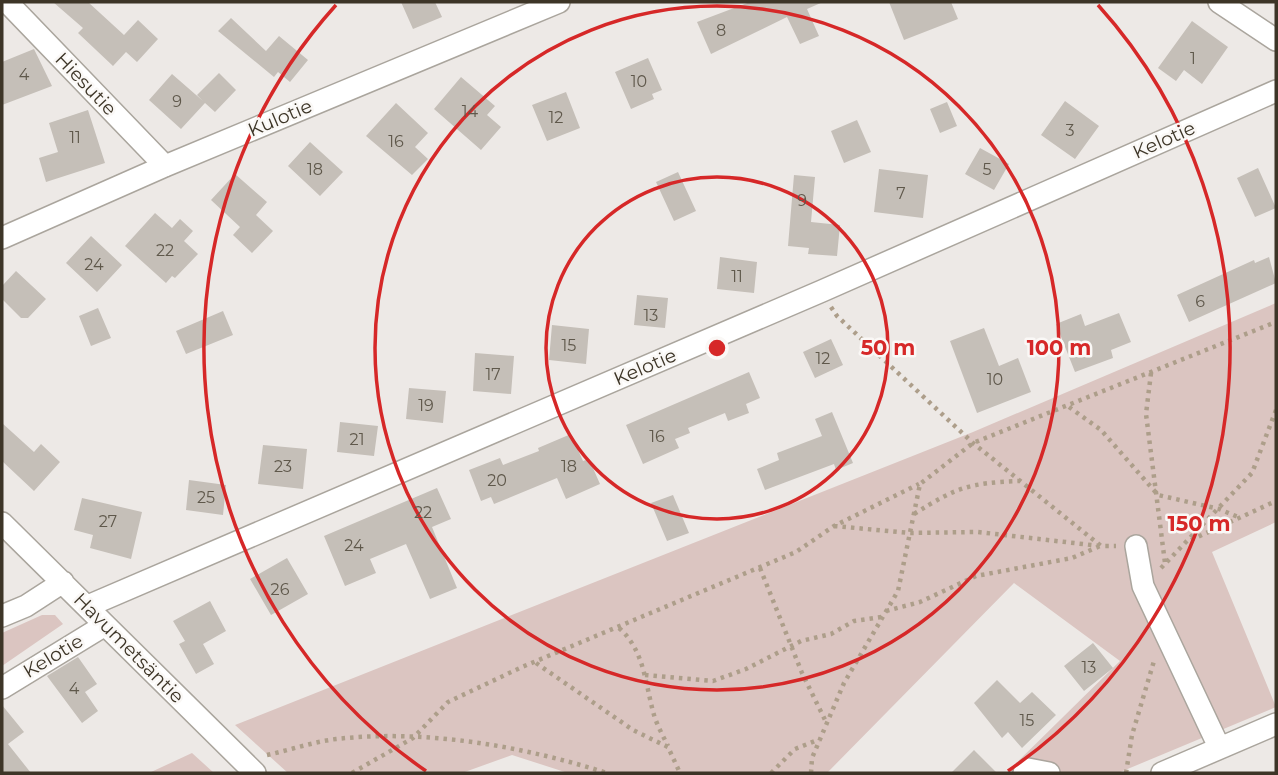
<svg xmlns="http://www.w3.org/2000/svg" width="1278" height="775" font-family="Montserrat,sans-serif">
	<rect width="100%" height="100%" fill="#ede9e6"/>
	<path fill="#dbc5c1" d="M1276,303V522L1212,552L1276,707L1118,773H1006L1120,661L1014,583L827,773H568L512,755L462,773H288L235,725L973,432Z
		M42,615H55L63,624L2,666V633Z
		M192,753L214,773H149Z"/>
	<path fill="#c5bfb8" d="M53,2H88L124,35L138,20L158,39L137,62L126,52L113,66L78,33L83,28Z
		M401,2H435L442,17L413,29Z
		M750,2H823L807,9L819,36L800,44L787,17L711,54L697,22Z
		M889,2H951L958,19L904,40Z
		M231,18L266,51L279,36L308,60L290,82L278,72L274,77L218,31Z
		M1192,21L1228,47L1202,84L1184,70L1176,81L1158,68Z
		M34,49L52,86L2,105V62Z
		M648,58L662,90L652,94L654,99L631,109L615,72Z
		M219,73L236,90L215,112L205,103L181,129L149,100L172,74L203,101L197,95Z
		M461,77L495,106L487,115L501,127L481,150L434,109Z
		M566,92L580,128L547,141L532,105Z
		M1065,101L1099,126L1075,159L1041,135Z
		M947,102L957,126L940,133L930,109Z
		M396,103L428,133L415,147L428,159L412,175L366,136Z
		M88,110L105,163L46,182L39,158L58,152L49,123Z
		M857,120L871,152L844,163L831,131Z
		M310,142L343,172L320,196L288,166Z
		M980,148L1009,164L994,190L965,174Z
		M1258,168L1276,208L1255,217L1237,178Z
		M879,169L928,175L923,218L874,212Z
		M678,172L696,211L674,221L656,182Z
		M235,174L267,202L256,215L273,231L252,253L233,235L240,227L211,200Z
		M794,175L815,177L811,222L840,225L837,256L808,254L809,248L788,246Z
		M155,213L172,228L180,219L193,231L184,241L198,254L175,278L172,276L166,283L125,246Z
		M91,236L122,265L97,292L66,263Z
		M720,257L757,262L754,293L717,289Z
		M1269,257L1276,283L1189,322L1177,295L1254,260L1255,263Z
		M16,271L46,299L28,318H21L2,299V286Z
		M637,295L668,298L665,328L634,325Z
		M98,308L111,338L91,346L79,316Z
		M223,311L233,335L186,354L176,331Z
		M1119,313L1131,342L1111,350L1113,358L1075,372L1056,324L1081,314L1085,326Z
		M552,325L589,329L586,364L549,360Z
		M984,328L999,366L1018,358L1031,392L977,413L950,341Z
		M831,339L843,365L815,378L803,352Z
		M475,353L514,356L511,394L473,391Z
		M749,372L760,398L746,404L749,413L728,421L725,413L688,428L690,433L675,439L679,448L643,464L626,425Z
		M409,388L446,391L443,423L406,419Z
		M832,412L853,463L836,470L834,464L765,490L757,469L779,460L777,453L822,436L815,419Z
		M340,422L378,426L374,456L337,452Z
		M2,423L34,452L41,444L60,462L34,491L2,461Z
		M571,434L583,461L589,459L600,484L566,499L557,478L494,504L491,497L481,501L469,470L500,458L503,465L539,451L538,448Z
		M263,445L307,449L303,489L258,484Z
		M189,480L226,485L223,515L186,510Z
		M437,488L451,519L432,527L457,588L430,599L406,544L370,559L376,573L345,586L324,536Z
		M673,495L689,533L667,541L651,503Z
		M82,498L142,512L131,559L90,548L93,535L74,530Z
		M287,558L308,594L271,615L250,579Z
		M210,601L226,631L203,644L214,664L196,674L179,644L185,641L173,621Z
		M1093,643L1113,668L1084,691L1064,666Z
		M78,657L97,684L85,692L98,711L82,723L47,676Z
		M997,680L1020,703L1032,692L1056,715L1022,748L1008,732L1002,738L974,703Z
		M2,705L24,732L8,744L31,773H2Z
		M974,750L997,773H951Z"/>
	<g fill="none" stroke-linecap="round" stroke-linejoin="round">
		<g stroke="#aaa59d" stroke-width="24">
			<path id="minor" d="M7,2L165,166
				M1219,2L1276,40
				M2,238L165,166L559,2
				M2,523L255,773
				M1136,546L1143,586L1219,747
				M88,606L822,291L1276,91
				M2,616L26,606L63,582
				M2,688L105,625
				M1024,773L1028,769L1049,773
				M1162,773L1276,724"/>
		</g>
		<path stroke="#ad9e8a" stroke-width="4.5" stroke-dasharray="3.5 5" stroke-linecap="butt" d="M831,307L837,316L973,443L1101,546H1116
			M1151,373L1146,414L1165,563
			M1069,407L1101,430L1158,495L1219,509L1238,517
			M914,514C957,487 969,483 1020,481
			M834,526L910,533L978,532L1100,546
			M1191,540L1276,501
			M760,568L802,673L827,724
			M1161,568L1252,473L1276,410
			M886,611L920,602L976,576L1072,558L1100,546
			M619,628C645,651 645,684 654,715C657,725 663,736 668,746
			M536,663L633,730L668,747L680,773
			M645,675L713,681L746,669L801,641L831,634L854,621L882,617
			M267,755C290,750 313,742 336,739C426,729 522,746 607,773
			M352,773L413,738L448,702L522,667L796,552L834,526L919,484
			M771,773L795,749L820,739
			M811,773L812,758L844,683L898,591L920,484L973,443L1276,322
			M1126,773L1132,735L1154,661"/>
		<use href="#minor" stroke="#fff" stroke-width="21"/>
	</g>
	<g fill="none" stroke="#d62828" stroke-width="3.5">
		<circle cx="717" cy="348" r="171"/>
		<circle cx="717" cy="348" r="342"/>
		<path d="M426 771A513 513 0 0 1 336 5M1098 5A513 513 0 0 1 1008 771"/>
	</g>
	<g text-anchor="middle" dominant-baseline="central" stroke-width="5" stroke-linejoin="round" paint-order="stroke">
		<g font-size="16" fill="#5f584b">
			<text x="721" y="30">8</text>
			<text x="1193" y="58">1</text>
			<text x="24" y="74">4</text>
			<text x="639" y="81">10</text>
			<text x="177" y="101">9</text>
			<text x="470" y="111">14</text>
			<text x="556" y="117">12</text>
			<text x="1070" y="130">3</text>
			<text x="75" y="137">11</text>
			<text x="396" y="141">16</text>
			<text x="315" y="169">18</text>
			<text x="987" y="169">5</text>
			<text x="901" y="193">7</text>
			<text x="802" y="200">9</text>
			<text x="165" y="250">22</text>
			<text x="94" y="264">24</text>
			<text x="737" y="276">11</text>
			<text x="1200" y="301">6</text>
			<text x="651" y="315">13</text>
			<text x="569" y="345">15</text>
			<text x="823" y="358">12</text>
			<text x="493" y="374">17</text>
			<text x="995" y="379">10</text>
			<text x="426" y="405">19</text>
			<text x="657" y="436">16</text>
			<text x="357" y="439">21</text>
			<text x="283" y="466">23</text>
			<text x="569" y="466">18</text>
			<text x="497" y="480">20</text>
			<text x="206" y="497">25</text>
			<text x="423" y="512">22</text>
			<text x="108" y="521">27</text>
			<text x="354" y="545">24</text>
			<text x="280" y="589">26</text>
			<text x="1089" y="667">13</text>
			<text x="74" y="688">4</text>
			<text x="1027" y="720">15</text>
		</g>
		<g font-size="19" fill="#3d3527" stroke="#faf8f6">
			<text transform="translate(86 84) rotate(46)">Hiesutie</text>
			<text transform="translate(280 118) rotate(-23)">Kulotie</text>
			<text transform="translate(1164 140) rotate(-24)">Kelotie</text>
			<text transform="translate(645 367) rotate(-23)">Kelotie</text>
			<text transform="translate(129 648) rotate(45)">Havumetsäntie</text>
			<text transform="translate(53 656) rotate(-31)">Kelotie</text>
		</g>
	</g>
	<circle cx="717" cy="348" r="10" fill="#d62828" stroke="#faf8f6" stroke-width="3.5"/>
	<g font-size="21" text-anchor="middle" font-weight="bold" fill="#d62828" stroke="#faf8f6" stroke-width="5" stroke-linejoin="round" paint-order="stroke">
		<text x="888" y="355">50 m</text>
		<text x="1059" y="355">100 m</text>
		<text x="1199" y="531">150 m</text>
	</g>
	<rect width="1278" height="775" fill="none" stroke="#3d3527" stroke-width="7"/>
</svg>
